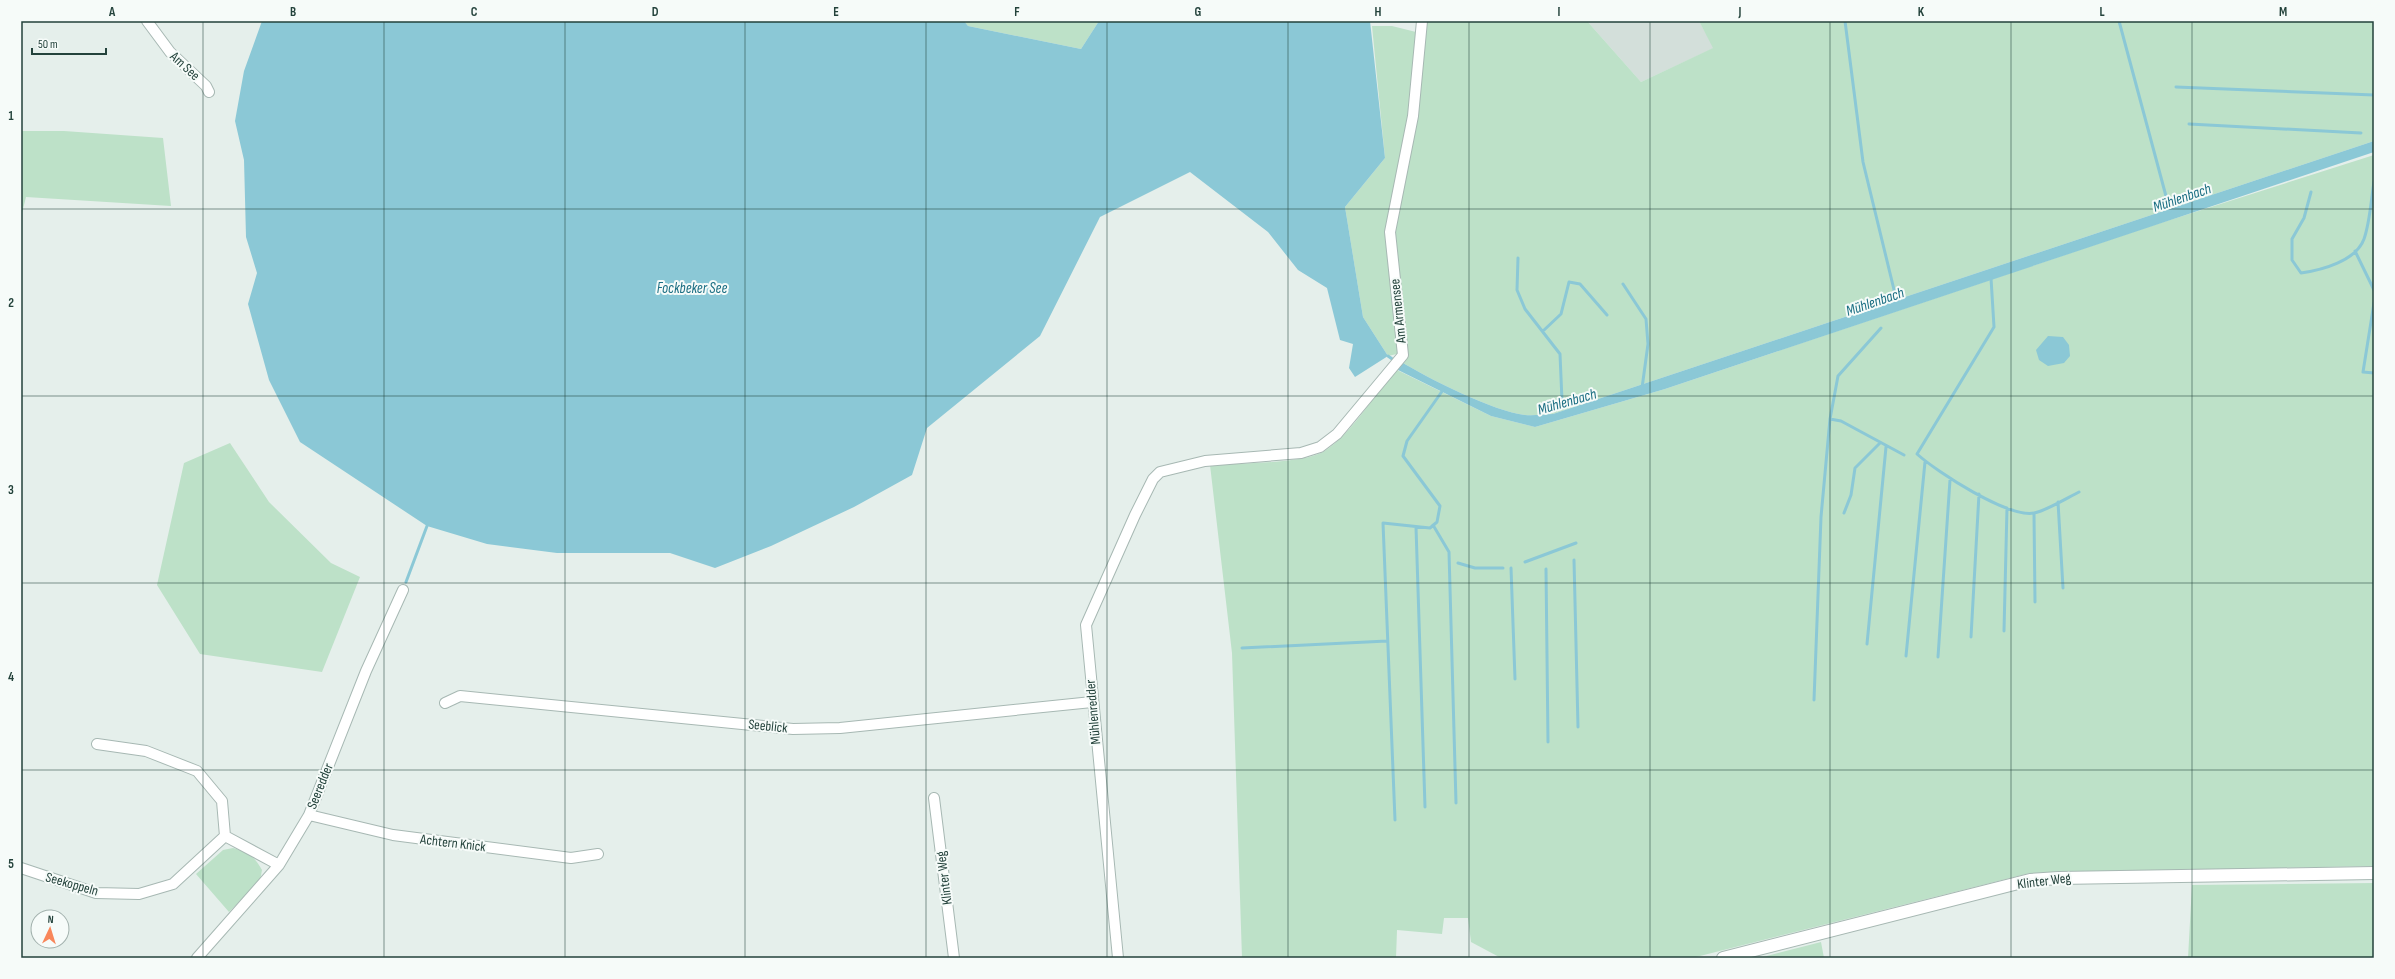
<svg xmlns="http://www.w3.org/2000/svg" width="2395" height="979" font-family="'Sofia Sans Condensed',sans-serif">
	<rect width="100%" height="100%" fill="#e5efeb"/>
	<path fill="#d3dfda" d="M1587,21H1699L1714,48L1641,82Z"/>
	<path fill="#bde1c8" d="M964,21H1099L1081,49L968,26Z
		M1424,21H1587L1641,82L1713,48L1699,21H2374V141L1553,414C1544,414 1534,416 1525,415C1495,412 1427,378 1400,361L1394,232L1414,138Z
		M1372,26H1392L1416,32L1410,116L1386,231L1401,353L1388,356L1363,317L1345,207L1385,158Z
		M21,131H64L163,138L171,206L26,197L21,217Z
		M2374,155V866L2030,873L1692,958H1501L1471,942L1468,918H1444L1442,934L1397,930L1396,958H1242L1232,653L1210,465C1237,463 1301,464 1323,452C1351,435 1375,394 1395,369L1491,416L1535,427L1665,389L2148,227Z
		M230,443L269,502L331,563L360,577L322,672L200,654L157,585L184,463Z
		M233,848C248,852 255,857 262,870L260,881L229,912L196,874L223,850Z
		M2374,883V958H2188L2192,885Z
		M1821,942L1824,958H1759Z"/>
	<path fill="#8bc8d6" d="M262,21H964L968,26L1081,49L1099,21H1370L1385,158L1345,207L1363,317L1388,356L1355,377L1349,368L1353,344L1340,340L1327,288L1298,270L1268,232L1190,172L1100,217L1040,336L927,428L912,475L854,507L771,546L715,568L670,553H557L487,544L427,526L300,442L269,380L248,304L257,273L246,237L244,160L235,121L244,71Z
		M2374,141V152L1665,389L1535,427L1491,416L1396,369L1400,361C1427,378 1495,412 1525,415C1534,416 1544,414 1553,414Z
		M2048,336L2063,337L2069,345L2070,356L2064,363L2048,366L2039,360L2036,350Z"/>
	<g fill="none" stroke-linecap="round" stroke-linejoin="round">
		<path stroke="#8bc8d6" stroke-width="3" d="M1845,21L1863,162L1897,302
			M2119,21L2170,211
			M2176,87L2374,95
			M2189,124L2361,133
			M2311,192L2304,218L2292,239V260L2301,273C2322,270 2356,261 2364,239C2370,222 2371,200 2374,182
			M2355,251L2374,290
			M1518,258L1517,290L1525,309L1560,354L1562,401
			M1991,278L1994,327L1917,454C1937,472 2008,518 2034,513C2046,511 2067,498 2079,492
			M1623,284L1646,319L1648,344L1642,388
			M2374,303L2363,372L2374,373
			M1543,331L1561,314L1569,282L1580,284L1607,315
			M1388,356L1395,361
			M1830,419L1841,421L1904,455
			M2058,502L2063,588
			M1844,513L1851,495L1855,468L1880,443
			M2034,514L2035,602
			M1433,525L1449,552L1456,803
			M1416,527L1425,807
			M1574,560L1578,727
			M1525,562L1576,543
			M1458,563L1475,568H1503
			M1511,568L1515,679
			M1546,569L1548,742
			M406,582L427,526
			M2004,631L2007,508
			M1971,637L1979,494
			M1867,644L1886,447
			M1242,648L1387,641
			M1906,656L1925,462
			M1938,657L1950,480
			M1814,700L1821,517L1830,419L1838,376L1881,328
			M1395,820L1383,523L1430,528L1437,522L1440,506L1403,456L1407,441L1443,390"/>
		<g stroke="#a7b8b3" stroke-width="12">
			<path id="minor" d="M147,21L170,52L206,86L209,92
				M445,703L460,696L793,729L840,728L1092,702
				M934,798L954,958
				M309,815L393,835L571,858L598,854
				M225,836L279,865
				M21,868L96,893L139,894L173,884L225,836L222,801L197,771L146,751L97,744
				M197,958L279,865L309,815L366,671L403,590
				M1118,958L1086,625L1135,515L1153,479L1160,472L1205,461L1301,453L1320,447L1337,434L1403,355L1390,232L1413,116L1422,21"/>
		</g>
		<g stroke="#a7b8b3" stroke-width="14">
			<path id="tertiary" d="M1723,958L2030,880L2059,878L2374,873"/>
		</g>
		<use href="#minor" stroke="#fff" stroke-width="10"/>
		<use href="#tertiary" stroke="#fff" stroke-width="12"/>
	</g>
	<path fill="none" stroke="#23423b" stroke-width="1" stroke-opacity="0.55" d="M203,21V958M384,21V958M565,21V958M745,21V958M926,21V958M1107,21V958M1288,21V958M1469,21V958M1650,21V958M1830,21V958M2011,21V958M2192,21V958M21,209H2374M21,396H2374M21,583H2374M21,770H2374"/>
	<g text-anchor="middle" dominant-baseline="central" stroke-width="4" stroke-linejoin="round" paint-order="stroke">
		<g font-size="14" fill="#23423b" stroke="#f6fbf9">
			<text transform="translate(185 66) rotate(43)">Am See</text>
			<text transform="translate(1398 311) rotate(-96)">Am Armensee</text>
			<text transform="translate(1093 712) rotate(-95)">Mühlenredder</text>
			<text transform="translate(768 726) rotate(6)">Seeblick</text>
			<text transform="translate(320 786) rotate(-68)">Seeredder</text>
			<text transform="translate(453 843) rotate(7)">Achtern Knick</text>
			<text transform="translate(944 878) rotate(-97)">Klinter Weg</text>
			<text transform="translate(2044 881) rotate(-7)">Klinter Weg</text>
			<text transform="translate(72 884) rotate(16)">Seekoppeln</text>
		</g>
		<g font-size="15" font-style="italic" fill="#196d82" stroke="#f6fbf9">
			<text transform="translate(2182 198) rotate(-19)">Mühlenbach</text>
			<text x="692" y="288">Fockbeker See</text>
			<text transform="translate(1875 302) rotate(-19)">Mühlenbach</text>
			<text transform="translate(1567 402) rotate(-16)">Mühlenbach</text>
		</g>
	</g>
	<rect width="2395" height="979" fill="none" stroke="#f6fbf9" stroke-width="44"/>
	<g transform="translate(50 929) rotate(4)"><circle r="19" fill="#f6fbf9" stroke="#a2b1ad"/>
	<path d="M0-3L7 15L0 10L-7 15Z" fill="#f8865a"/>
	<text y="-6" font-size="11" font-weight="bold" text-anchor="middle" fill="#23423b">N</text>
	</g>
	<path d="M32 48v6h74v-6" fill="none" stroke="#23423b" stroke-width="2"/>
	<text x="38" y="48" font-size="12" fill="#23423b" stroke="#f6fbf9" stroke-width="3" paint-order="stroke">50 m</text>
	<rect x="22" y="22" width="2351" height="935" fill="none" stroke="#23423b" stroke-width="1.5"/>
	<g font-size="13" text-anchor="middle" font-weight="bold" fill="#23423b">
		<text x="112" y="16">A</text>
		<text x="293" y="16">B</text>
		<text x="474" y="16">C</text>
		<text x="655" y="16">D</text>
		<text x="836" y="16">E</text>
		<text x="1017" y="16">F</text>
		<text x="1198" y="16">G</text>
		<text x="1378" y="16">H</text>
		<text x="1559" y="16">I</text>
		<text x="1740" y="16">J</text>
		<text x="1921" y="16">K</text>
		<text x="2102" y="16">L</text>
		<text x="2283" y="16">M</text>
		<text x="11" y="120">1</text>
		<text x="11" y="307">2</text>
		<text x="11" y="494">3</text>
		<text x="11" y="681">4</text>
		<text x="11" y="868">5</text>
	</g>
</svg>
